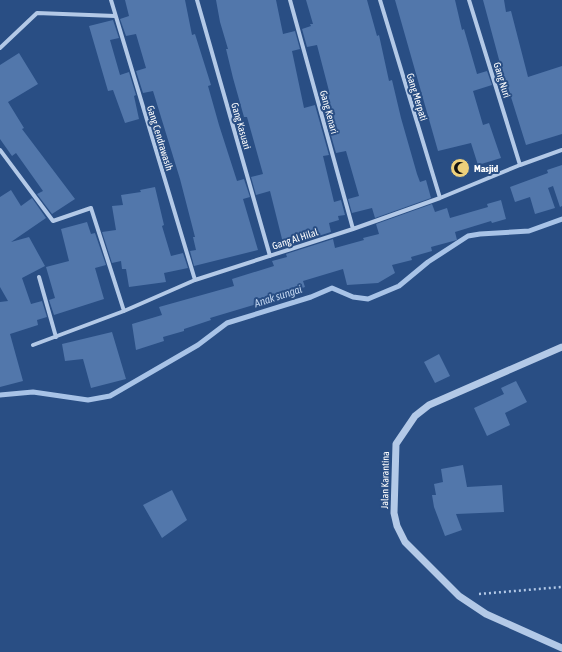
<svg xmlns="http://www.w3.org/2000/svg" width="562" height="652" font-family="'Asap Condensed',sans-serif">
	<rect width="100%" height="100%" fill="#294e84"/>
	<g fill="none" stroke-linecap="round" stroke-linejoin="round">
		<path stroke="#a8c3e7" stroke-width="5" d="M0,395L33,392L88,400L110,396L198,345L227,323L311,297L332,288L353,297L368,299L399,286L428,262L468,236L480,234L529,231L562,219"/>
	</g>
	<path fill="#5277ab" d="M125,0H185L192,35L195,34L211,85L208,86L219,125L237,181L244,179L250,197L243,199L258,250L194,266L190,251L196,250L193,237H195L180,179L153,91L143,93L136,71L146,68L136,34L126,36L120,19L129,16Z
		M216,0H276L283,34L295,31L300,49L292,51L304,108L315,105L329,155L323,156L334,202L341,200L345,215L338,216L339,220L329,223L331,232L284,247L270,191L256,195L251,177L263,174L247,117H244L233,78L226,49H228L220,22Z
		M306,0H367L377,36L379,35L389,81L392,80L401,118L417,174L420,182L426,180L431,198L375,218L372,208L352,213L348,199L359,196L346,151L336,153L322,104L330,102L326,91H329L317,45L307,47L302,29L311,26L310,24H313Z
		M395,0H455L462,30L464,29L477,74L487,71L492,85L473,91L483,125L489,123L501,158L478,165L471,143L438,151Z
		M483,0H504L506,12L511,11L528,77L562,66V134L526,145L506,81L498,83L494,69L501,67Z
		M113,20L119,38L110,40L120,75L129,72L136,95L134,96L139,119L125,123L113,90L108,91L89,26Z
		M19,53L38,84L8,102L24,128L22,129L75,199L52,214L37,194L43,191L16,153L12,156L0,139V65Z
		M562,165V206L560,207L553,186L548,188L555,208L535,214L530,197L515,202L510,187L548,173L547,170Z
		M155,187L164,225L162,226L171,256L183,253L188,268L164,273L166,282L129,287L126,269H122L121,261L112,263L102,232L116,230L112,206L123,205L121,195L141,192L140,190Z
		M11,190L21,206L32,198L46,218L11,242L29,237L45,266L22,278L31,304L42,301L47,317L37,320L38,325L10,334L23,381L0,387V302L8,301L0,287V197Z
		M501,200L506,219L492,223L491,221L455,232L457,240L431,247L432,251L411,257L412,260L392,265L395,273L378,283L347,285L343,269L303,281L305,287L293,291V293L210,318L211,320L184,329V331L163,337L164,341L136,350L132,324L162,315L159,307L234,286L232,279L274,266L272,261L287,257L286,254L333,239L335,248L364,240L363,238L379,234L376,224L432,204L435,212L447,208L450,218L488,207L487,204Z
		M87,222L91,234L95,233L106,265L95,268L104,299L54,315L49,300L55,298L46,267L69,261L61,229Z
		M112,332L126,379L91,388L83,359L65,361L62,344Z
		M439,354L450,376L435,383L424,362Z
		M516,381L527,402L505,413L510,425L487,436L474,408L504,394L501,388Z
		M463,465L467,487L502,485L504,512L456,514L462,530L445,536L434,507L432,495H436L434,484L443,482L441,469Z
		M172,490L187,520L162,538L143,505Z"/>
	<g fill="none" stroke-linecap="round" stroke-linejoin="round">
		<path stroke="#b3c9e7" stroke-width="2.5" stroke-dasharray="2 3" stroke-linecap="butt" d="M479,594L562,587"/>
		<path stroke="#b3c9e7" stroke-width="4" d="M111,0L195,280
			M197,0L270,256
			M290,0L353,229
			M380,0L440,198
			M469,0L520,165
			M0,48L37,13L115,16
			M0,150L53,221L91,208L124,311
			M39,277L56,337
			M33,345L124,311L195,280L353,229L440,198L520,165L562,150"/>
		<path stroke="#b3c9e7" stroke-width="7" d="M562,347L429,405L415,416L396,444L394,513L397,526L405,542L459,596L486,614L562,648"/>
	</g>
	<defs>
		<g id="mosque-disc" transform="scale(1)"><circle r="9.5" fill="#edd07b" stroke="#294e84"/><path d="M3.5-4.9A6 6 0 1 0 3.5 4.9A5 5 0 1 1 3.5-4.9Z" fill="#111"/></g>
	</defs>
	<g fill-rule="evenodd">
		<use href="#mosque-disc" x="460" y="168"/>
	</g>
	<g text-anchor="middle" dominant-baseline="central" stroke-width="4" stroke-linejoin="round" paint-order="stroke">
		<g font-size="10" fill="#fff" stroke="#294e84">
			<text transform="translate(502 80) rotate(73)">Gang Nuri</text>
			<text transform="translate(417 97) rotate(73)">Gang Merpati</text>
			<text transform="translate(329 112) rotate(75)">Gang Kenari</text>
			<text transform="translate(241 126) rotate(74)">Gang Kasuari</text>
			<text transform="translate(160 138) rotate(73)">Gang Cendrawasih</text>
			<text transform="translate(295 239) rotate(-18)">Gang Al Hilal</text>
			<text transform="translate(385 480) rotate(-89)">Jalan Karantina</text>
		</g>
		<g font-size="10" font-weight="bold" fill="#fff" stroke="#294e84" text-anchor="start">
			<text x="474" y="168">Masjid</text>
		</g>
		<g font-size="11" font-style="italic" fill="#bfd3ee" stroke="#294e84">
			<text transform="translate(278 296) rotate(-18)">Anak sungai</text>
		</g>
	</g>
</svg>
